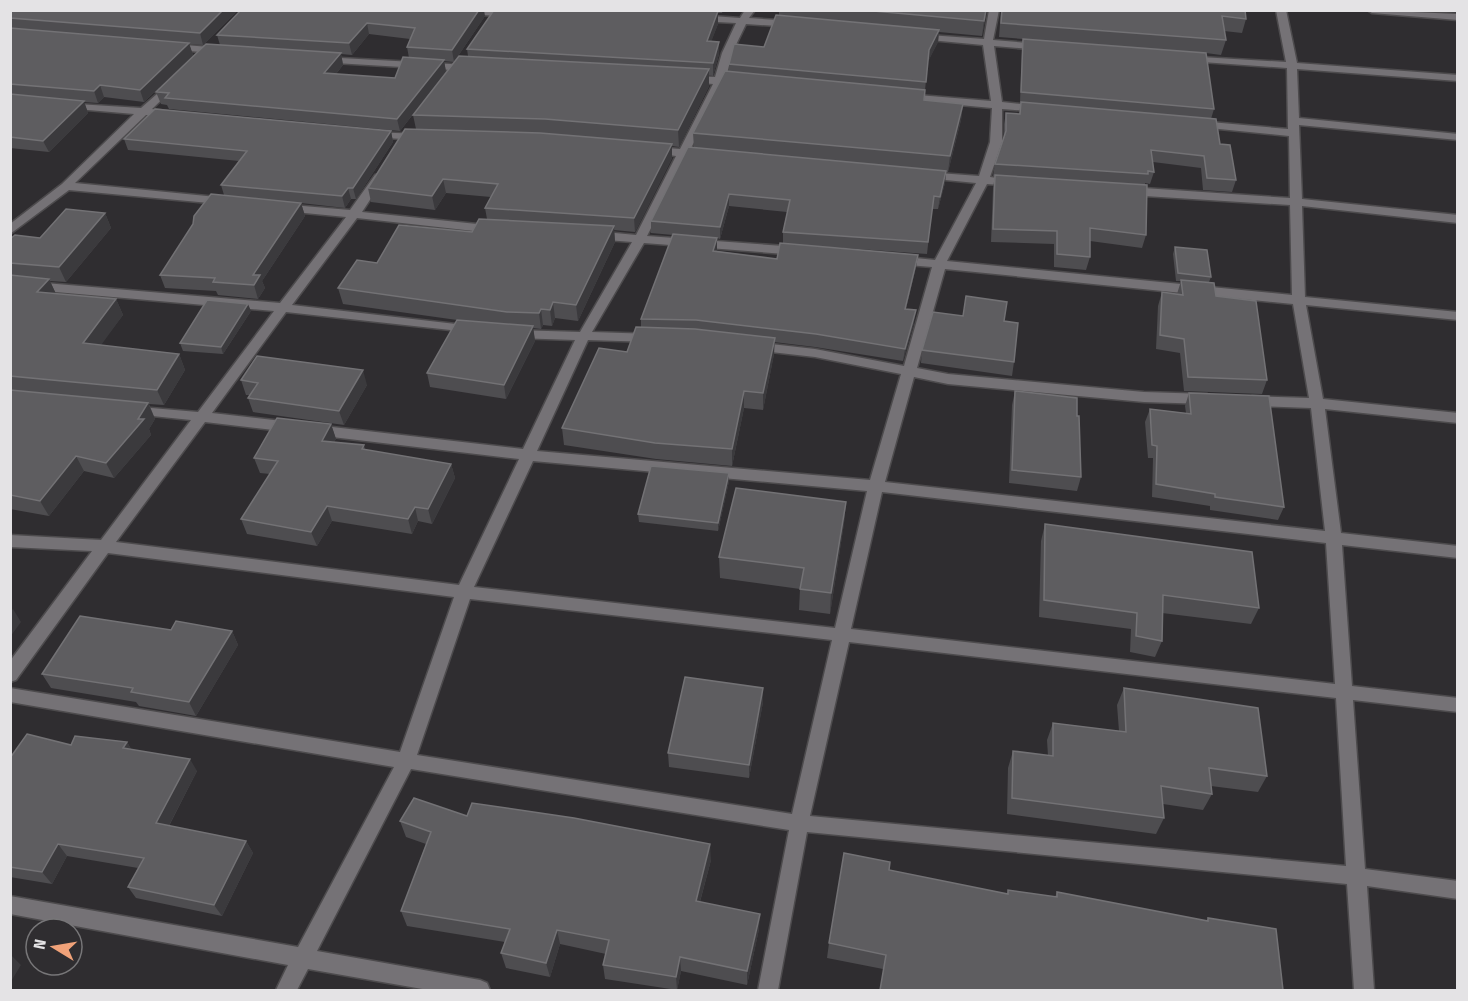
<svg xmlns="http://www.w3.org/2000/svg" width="1468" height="1001" font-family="'Fira Sans Condensed',sans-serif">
	<rect width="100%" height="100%" fill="#2f2d30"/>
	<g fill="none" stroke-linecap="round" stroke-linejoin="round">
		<g stroke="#4d4b4d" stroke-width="3">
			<path id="minor" d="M447,10H504L517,14L512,17L452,13Z
				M745,10H755L749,18L793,21L798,24L793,27L746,24L732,53L726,78L739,79L744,82L739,85L724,84L690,150L704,152L710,155L704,158L687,157L647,236L798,247L804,251L798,255L644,243L592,332L653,334L660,338L653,342L588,340L537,451L870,480L901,374L815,357L754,350L747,346L754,342L815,349L904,366L932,267L896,264L890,260L896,256L935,260L976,183L925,178L919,175L925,172L979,176L990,142L992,108L906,100L901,97L906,94L991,101L983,45L919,39L914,36L915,34L984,39L989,10H999L993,40L1041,44L1046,47L1041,50L994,46L1002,102L1040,106L1045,109L1040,112L1002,109V142L990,177L1012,180L1018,183L1012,186L987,184L947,261L1292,295L1290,205L1129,195L1123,191L1129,187L1290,198L1289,136L1199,127L1194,124L1199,121L1288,129L1287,68L1188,61L1184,60V56L1286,62L1276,10H1286L1297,63L1458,75V81L1297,69L1299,118L1458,134V140L1299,125L1302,199L1458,215V223L1302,206L1305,297L1458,312V320L1306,305L1323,399L1458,413V423L1325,409L1341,533L1458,546V558L1342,545L1352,686L1458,698V712L1353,700L1365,869L1458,881V899L1367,886L1374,990H1354L1347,884L807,832L778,990H758L789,830L411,769L317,951L480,980L487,983L490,990H428L308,969L297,990H276L288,965L10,914V896L298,947L394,767L10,702V688L400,752L454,597L108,553L16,680L10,682V661L92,551L10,547V535L101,540L191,420L133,414L126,409L128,406L198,412L274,311L10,288V280L280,303L346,217L284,211L278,207L280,204L350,210L375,175L379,174L385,177L362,212L496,226V232L492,233L357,218L292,305L473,326L478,327L480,330L478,333L286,312L212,413L291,422L298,427L296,430L291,432L205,422L116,542L459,585L519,459L315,435L308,430L315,425L523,449L575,340L515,338L508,334L515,330L580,332L632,242L594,239L588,235L594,231L636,235L676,156L654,153L648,150L654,147L680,149L713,84L691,82L686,79L691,76L715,77L722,53L736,23L698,21L693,18L698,15L740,18ZM945,269L1293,304L1309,398L1252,396L1245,401L1252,406L1311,408L1325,531L885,482L914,377L948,384L1144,402L1207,404L1214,399L1207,394L1144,392L948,374L917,368ZM533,461L867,491L835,628L474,587ZM882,492L1326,543L1335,684L851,629ZM470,599L832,640L792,814L417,755ZM849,642L1336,698L1346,866L810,816Z
				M1367,10L1458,14V20L1372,13Z
				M173,44L221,48L226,51L221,54L169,49L168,47Z
				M322,57L469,65L474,68L469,71L318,62L317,60Z
				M173,80L178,83L177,85L152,109L173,112V116L146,115L75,183L227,198L233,202L231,205L69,190L10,234V224L62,184L134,114L65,108L61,107V103L141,108Z
				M372,132L420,134L426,137L420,140L368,137L366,135Z"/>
		</g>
		<use href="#minor" fill="#757276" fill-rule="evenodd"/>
	</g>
	<path fill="#4e4d50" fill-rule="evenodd" d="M10,10H238L203,45L189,44L193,55L144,102L104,97L98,103L84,102L88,113L49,152L10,148Z
		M241,10L485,16L454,62L444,61L446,72L400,131L169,109L167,105L161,104L156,92L220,45L217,35ZM369,34L410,39L407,47L409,58L395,78L336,74L343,65L341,54L352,55Z
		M618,10H723L722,13H718V24L711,41L719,54L713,76L709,75V86L679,147L672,146V158L635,232L614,230L615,242L578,321L555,318L552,326L543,325L541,329L533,328L535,341L506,399L430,387L427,373L457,320L343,304L338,288L377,263L472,232L487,219L485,208L491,197L446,193L435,210L371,202L368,188L416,129L413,115L468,56L467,49Z
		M779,10H987L982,36L939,32L938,42L928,61L924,100L963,104L961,120L948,172H946L945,183L938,209H932L927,254L830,247L918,255L916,267L906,309L914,323L903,361L815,347L774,342V354L763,410L744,408L732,466L656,459L564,445L562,428L627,352L641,327V319L673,235L651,233V221L694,148L693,133L729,72V64L764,47L779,15ZM729,206L787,212L783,232V243L777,259L717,251V238L720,239Z
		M1001,10H1245L1246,19L1242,33L1224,31L1226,40L1221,55L1206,53L1214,109L1211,119L1220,144L1236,180L1232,192L1203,190L1201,168L1153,162L1154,172L1150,184L1145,183V185L1146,235L1142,248L1090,241V257L1086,270L1054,267V244L991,242L993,188L995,176H993L995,164L1004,137V124L1006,113L1019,114L1021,102H1020L1022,49L1023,39L999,37Z
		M391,131L393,142L356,199H351L345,208L301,203L305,216L262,281L265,288L258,299L218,295L216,291L165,288L160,275L224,195L221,185L239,161L128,150L124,139Z
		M105,213L111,228L66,282L50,281L56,294L116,299L123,315L100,345L179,354L185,370L164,405L149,404L155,419L149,429L151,435L114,478L84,471L49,516L10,509V239L40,238Z
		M1175,247L1211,277L1209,282L1216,296L1267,380L1262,394L1184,391L1180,353L1156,349L1158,306L1162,292L1177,294L1181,281H1176L1173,254Z
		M251,311L223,354L183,351L180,343Z
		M1004,321L1014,362L1012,376L921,363L922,350Z
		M241,380L367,385L344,425L253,412L248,398L249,395H246Z
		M1015,391L1081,477L1077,491L1009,483L1012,405Z
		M1189,393L1284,507L1278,520L1210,510V506L1152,497L1153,458H1148L1145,422L1150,409L1186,413L1185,406Z
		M331,424L336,439L334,442L364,445L365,450L451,464L455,478L432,524L418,521L412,534L332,521L317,546L247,534L241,519L270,474L260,473L254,458Z
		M729,473V481L718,531L639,522L638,514Z
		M846,502L844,523L830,614L799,610L800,589L720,578L719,557Z
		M1045,524L1259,608L1251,624L1162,613V641L1155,657L1130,652L1131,629L1039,617L1041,541Z
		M171,630L232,631L238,645L196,716L139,706L136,702L51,688L42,674Z
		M1124,688L1267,776L1258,792L1211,786L1212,794L1203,810L1163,804L1164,818L1156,834L1007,814L1008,768L1013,751L1048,756L1047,740L1053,723L1119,731L1117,705Z
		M763,702L749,778L669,767L668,753Z
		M127,742L131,749L197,771L169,826L246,841L253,853L222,916L136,898L128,887L138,868L67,856L52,884L10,877V758L71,745Z
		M467,816L711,860L700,902L759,929L747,985L681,971L677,990L605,979L603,965L606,954L560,944L550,977L506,968L501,953L505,942L407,926L401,911L426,844L406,837L400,821Z
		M889,870L1007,894L1008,890L1055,897L1057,892L1206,921L1208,918L1276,929L883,969L827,958L829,943Z"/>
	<path fill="#3b3a3d" d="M223,10H238L203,45L200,33Z
		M479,10H484L485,16L454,62L452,50Z
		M986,10H987L982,36L984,21Z
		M718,11V24L707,53V41Z
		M367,23L369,34L352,55L349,43Z
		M939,30L938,42L928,62L929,50Z
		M719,42V54L713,76V63Z
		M189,43L193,55L144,102L140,90Z
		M341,53L343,65L327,85L324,73Z
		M444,60L446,72L400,131L397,119Z
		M709,69V86L679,147L678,130Z
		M100,85L104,97L98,103L94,91Z
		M84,101L88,113L49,152L43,141Z
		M963,104L961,120L948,172L950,156Z
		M391,131L393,142L356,199L353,188Z
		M672,144V158L635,232L634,218Z
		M946,171L945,183L938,209L940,197Z
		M443,179L446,193L435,210L432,196Z
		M348,188L351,199L345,208L342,196Z
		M729,194V206L720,239V227Z
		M301,203L305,216L262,281L265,288L258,299L254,285L253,275Z
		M105,213L111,228L66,282L59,267Z
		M614,226L615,242L578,321L576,305Z
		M717,238V250L714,263L713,251Z
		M918,255L916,267L903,321L905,309Z
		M49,279L56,294L37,292Z
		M116,299L123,315L91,359L83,343Z
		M553,302L555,318L552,326L550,310Z
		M248,304L251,311L223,354L221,347Z
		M541,309L543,325L541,329L539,313Z
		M916,310L914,323L903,361L905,349Z
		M533,326L535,341L506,399L504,385Z
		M775,338L774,354L763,410V393Z
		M179,354L185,370L164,405L157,390Z
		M363,370L367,385L344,425L339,411Z
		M744,391V408L732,466V449Z
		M148,403L155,419L149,429L151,435L114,478L106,463L138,419Z
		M331,424L336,439L326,455L322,441Z
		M76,456L84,471L49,516L40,501Z
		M451,464L455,478L432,524L428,509Z
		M729,473V481L718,531V523Z
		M846,502L844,523L830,614L831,593Z
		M327,506L332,521L317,546L311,532Z
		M415,507L418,521L412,534L408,519Z
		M13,609L21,622L10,637V612Z
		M232,631L238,645L196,716L189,702Z
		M763,688V702L749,778V765Z
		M127,742L134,754L123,748Z
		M190,759L197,771L164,835L156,823Z
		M246,841L253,853L222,916L214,905Z
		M58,844L67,856L52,884L42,872Z
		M710,844L711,860L696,916V901Z
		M760,914L759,929L747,985V971Z
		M557,930L560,944L550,977L546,963Z
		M10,954L21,965L10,983Z
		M680,957L681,971L677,990L676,977Z"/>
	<path fill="#5e5d60" stroke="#737275" stroke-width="1.5" d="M10,10H223L200,33L10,18Z
		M241,10H479L452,50L407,47L415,28L367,23L349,43L217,35Z
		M494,10L718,11L707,41L719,42L713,63L467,49Z
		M862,10H986L984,21Z
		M1002,10H1245L1246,19L1222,16L1226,40L1001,23Z
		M776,15L939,30L929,50L926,82L729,64L734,44L764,47Z
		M10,28L189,43L140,90L100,85L94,91L10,84Z
		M1023,39L1206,53L1214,109L1021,92Z
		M206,44L341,53L324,73L395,78L403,57L444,60L397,119L165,98L169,93L156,92Z
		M459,56L709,69L678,130L545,119L413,115Z
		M725,71L925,90L924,100L963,104L950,156L693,133Z
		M10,94L84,101L43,141L10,137Z
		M1021,102L1216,119L1220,144L1230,145L1236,180L1207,178L1204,156L1151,150L1154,172L1148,171V174L995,164L1006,131V113L1020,114Z
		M155,109L391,131L353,188H348L342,196L221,185L247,151L124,139Z
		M405,129L540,133L672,144L634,218L485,208L498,184L443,179L432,196L368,188Z
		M688,147L946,171L940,197L934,196L928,242L783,232L790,200L729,194L720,227L651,221Z
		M995,175L1147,185L1146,235L1090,228V257L1057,254V231L993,229Z
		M211,194L301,203L253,275H260L254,285L213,282L215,278L160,275L193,224L194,216Z
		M66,209L105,213L59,267L10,263V239L15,235L40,238Z
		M479,219L614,226L576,305L553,302L550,310L541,309L539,313L507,312L338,288L357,260L377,263L399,225L472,232Z
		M673,234L717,238L713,251L777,259L780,243L918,255L905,309L916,310L905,349L816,334L696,320L641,319Z
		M1175,247L1207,250L1211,277L1178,273Z
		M10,275L49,279L37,292L116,299L83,343L179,354L157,390L10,376Z
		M1181,280L1214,283L1216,296L1256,301L1267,380L1188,377L1184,339L1160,335L1162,292L1183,295Z
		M966,296L1007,302L1004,321L1018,323L1014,362L922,350L933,312L963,316Z
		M207,300L248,304L221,347L180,343Z
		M457,320L533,326L504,385L427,373Z
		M636,327L695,329L775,338L763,393L744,391L732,449L655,443L562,428L599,348L627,352Z
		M257,356L363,370L339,411L248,398L258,383L241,380Z
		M10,390L148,403L138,419H144L106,463L76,456L40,501L10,495Z
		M1015,391L1077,398V416H1079L1081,477L1012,470Z
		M1189,393L1269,396L1284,507L1215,497V494L1156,484L1157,446L1152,445L1150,409L1191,414Z
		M277,418L331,424L322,441L364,445L362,449L451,464L428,509L415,507L408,519L327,506L311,532L241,519L278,461L254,458Z
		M651,466L729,473L718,523L638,514Z
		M736,488L846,502L831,593L800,589L804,568L719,557Z
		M1045,524L1252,552L1259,608L1163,595L1162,641L1136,636L1137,613L1044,600Z
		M80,616L171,630L176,621L232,631L189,702L131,692L133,688L42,674Z
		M685,677L763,688L749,765L668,753Z
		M1124,688L1258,708L1267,776L1209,768L1212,794L1161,786L1164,818L1012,798L1013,751L1053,756V723L1126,732Z
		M27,734L71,745L75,736L127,742L123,748L190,759L156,823L246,841L214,905L128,887L144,858L58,844L42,872L10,867V758Z
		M414,798L467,816L472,803L574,818L710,844L696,901L760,914L747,971L680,957L676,977L603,965L609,940L557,930L546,963L501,953L510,929L401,911L431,832L400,821Z
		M844,853L890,862L889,870L1008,894V890L1057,897V892L1208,921V918L1276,929L1283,990H880L886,955L829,943Z"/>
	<rect width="1468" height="1001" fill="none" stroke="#e4e3e5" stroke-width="24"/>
	<g transform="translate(54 947) rotate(281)"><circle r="28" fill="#2f2d30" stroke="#777678" stroke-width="1.5"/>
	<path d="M0-4.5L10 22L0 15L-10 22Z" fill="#f0a279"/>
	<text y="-9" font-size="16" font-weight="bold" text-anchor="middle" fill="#e4e3e5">N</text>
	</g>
</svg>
